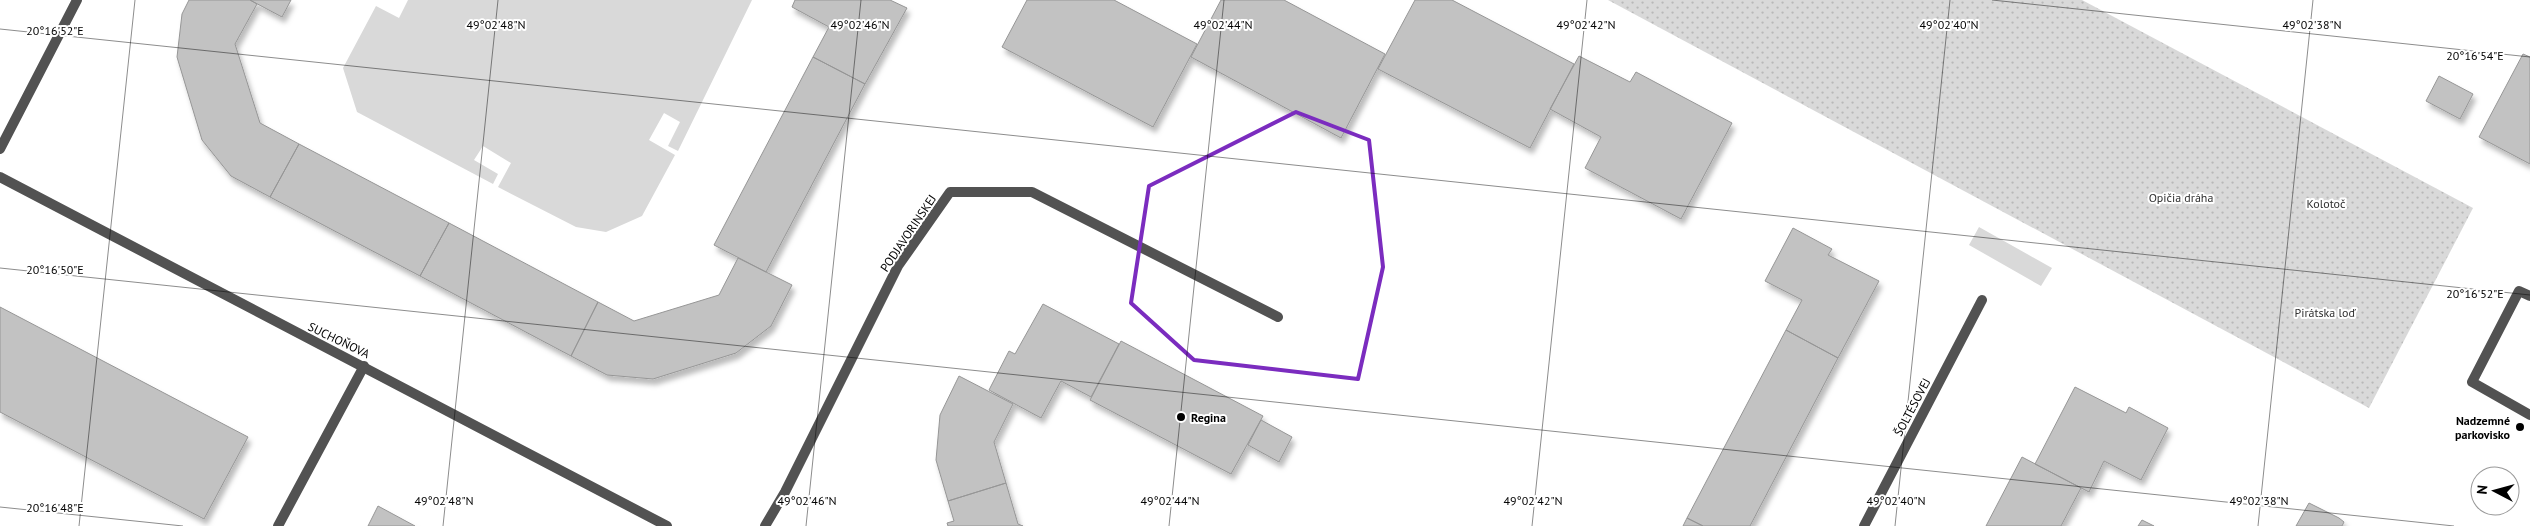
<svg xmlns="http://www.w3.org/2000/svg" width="2530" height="526" font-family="'PT Sans',sans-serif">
	<defs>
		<pattern id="park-dots" width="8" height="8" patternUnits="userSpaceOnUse" patternTransform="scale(1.25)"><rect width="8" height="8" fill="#d9d9d9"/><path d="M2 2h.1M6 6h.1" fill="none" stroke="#b8b8b8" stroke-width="1.8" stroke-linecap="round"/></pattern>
		<filter id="shadow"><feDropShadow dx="3" dy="5.5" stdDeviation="2.5" flood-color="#0004"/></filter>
	</defs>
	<rect width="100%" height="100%" fill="#fff"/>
	<path fill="#d9d9d9" d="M408,0H752L678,151L668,146L680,122L664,113L649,140L675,155L642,216L606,232L576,227L498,187L511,163L483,146L474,160L498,174L493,184L357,112L343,68L376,6L399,18Z
		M1979,227L2052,268L2041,286L1969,245Z"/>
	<path fill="url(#park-dots)" d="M1608,0H2082L2473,208L2369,408Z"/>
	<path fill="#c2c2c2" stroke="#969696" filter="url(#shadow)" d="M189,0H250L257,4L235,44L260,123L299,144L270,197L231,176L202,140L177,57L182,14Z
		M250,0H291L282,17Z
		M795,0H890L907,8L865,84L813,57L829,27L792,7Z
		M1027,0H1114L1197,44L1153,127L1002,47Z
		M1221,0H1284L1385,54L1341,138L1191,57Z
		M1415,0H1452L1574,64L1530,148L1378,69Z
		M2523,54L2530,57V164L2479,137Z
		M1579,56L1630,82L1636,72L1732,123L1681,219L1585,168L1601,137L1550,109Z
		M813,57L865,84L766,272L714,245Z
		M2439,76L2473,94L2460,119L2426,101Z
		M299,144L449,223L420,276L270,197Z
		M449,223L598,302L571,356L420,276Z
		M1793,228L1832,249L1828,255L1879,281L1838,358L1786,330L1802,300L1765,281Z
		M738,258L792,285L771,326L736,353L653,379L607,375L571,356L598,302L634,321L719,295Z
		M1043,304L1119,344L1091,397L1061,381L1041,418L989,390L1009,351L1015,354Z
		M0,307L248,437L204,519L0,412Z
		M1786,330L1838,358L1750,526H1703L1687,518Z
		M1121,341L1263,416L1231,474L1090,400Z
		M959,376L1013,404L994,442L1006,483L948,501L936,460L940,415Z
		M2075,387L2126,413L2129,407L2168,428L2141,480L2104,461L2089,492L2035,464Z
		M1261,420L1292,437L1279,462L1248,445Z
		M2022,457L2081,488L2061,526H1986Z
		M1006,483L1018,524L1023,526H948L947,523L954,521L948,501Z
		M2309,503L2339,518L2344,522L2342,526H2296Z
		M378,506L415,526H368Z
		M1687,518L1703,526H1683Z
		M2142,520L2154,526H2138Z"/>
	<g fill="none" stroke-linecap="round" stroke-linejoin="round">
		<path stroke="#525252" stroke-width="10" d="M2530,296L2519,291L2472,382L2530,415
			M278,526L364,366"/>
		<path stroke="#525252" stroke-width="10" d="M0,149L77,0
			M0,177L667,526
			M765,526L785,492L898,266L950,192H1032L1278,317
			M1864,526L1982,300"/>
	</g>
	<path fill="none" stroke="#7b2cbf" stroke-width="4" stroke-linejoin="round" d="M1296,112L1369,140L1383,267L1358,379L1194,360L1131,303L1149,186Z"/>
	<path fill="none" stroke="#000" stroke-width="1" stroke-opacity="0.45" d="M1992,0L2530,57M0,29L2530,295M0,268L2454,526M0,507L183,526M79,526L135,0M443,526L498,0M806,526L861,0M1169,526L1224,0M1532,526L1587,0M1895,526L1950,0M2258,526L2313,0"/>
	<g fill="#000" stroke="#fff" stroke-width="2">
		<circle cx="1181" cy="417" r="5"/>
		<circle cx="2520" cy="427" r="5"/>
	</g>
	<g text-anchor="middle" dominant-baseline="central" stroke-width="4" stroke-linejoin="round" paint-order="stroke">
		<g font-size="12" fill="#303030" stroke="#fff">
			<text x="2181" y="197">Opičia dráha</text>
			<text x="2326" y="203">Kolotoč</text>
			<text x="2325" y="312">Pirátska loď</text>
		</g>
		<g font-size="12" fill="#000" stroke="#fff">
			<text transform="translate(908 233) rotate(-56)">PODJAVORINSKEJ</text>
			<text transform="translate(339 340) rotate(26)">SUCHOŇOVA</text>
			<text transform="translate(1912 407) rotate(-62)">ŠOLTÉSOVEJ</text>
		</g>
		<g font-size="12" font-weight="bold" fill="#000" stroke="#fff" text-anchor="start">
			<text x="1191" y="417">Regina</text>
			<text x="2510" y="420" text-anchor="end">Nadzemné<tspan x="2510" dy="14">parkovisko</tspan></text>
		</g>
	</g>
	<g font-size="12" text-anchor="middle" fill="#000" stroke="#fff" stroke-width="4" stroke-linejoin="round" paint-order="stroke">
		<text x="496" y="29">49°02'48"N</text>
		<text x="860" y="29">49°02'46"N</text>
		<text x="1223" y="29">49°02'44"N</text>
		<text x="1586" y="29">49°02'42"N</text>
		<text x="1949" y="29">49°02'40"N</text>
		<text x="2312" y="29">49°02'38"N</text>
		<text x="55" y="35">20°16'52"E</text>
		<text x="2475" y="60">20°16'54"E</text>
		<text x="55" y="274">20°16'50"E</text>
		<text x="2475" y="298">20°16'52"E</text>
		<text x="444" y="505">49°02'48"N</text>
		<text x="807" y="505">49°02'46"N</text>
		<text x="1170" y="505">49°02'44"N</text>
		<text x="1533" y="505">49°02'42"N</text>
		<text x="1896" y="505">49°02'40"N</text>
		<text x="2259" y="505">49°02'38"N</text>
		<text x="55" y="512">20°16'48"E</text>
	</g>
	<g transform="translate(2495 491) rotate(276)"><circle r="24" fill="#ffffff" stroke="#999999"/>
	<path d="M0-4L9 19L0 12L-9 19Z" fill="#000000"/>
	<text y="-8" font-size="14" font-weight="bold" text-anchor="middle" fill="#000000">N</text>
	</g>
</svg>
